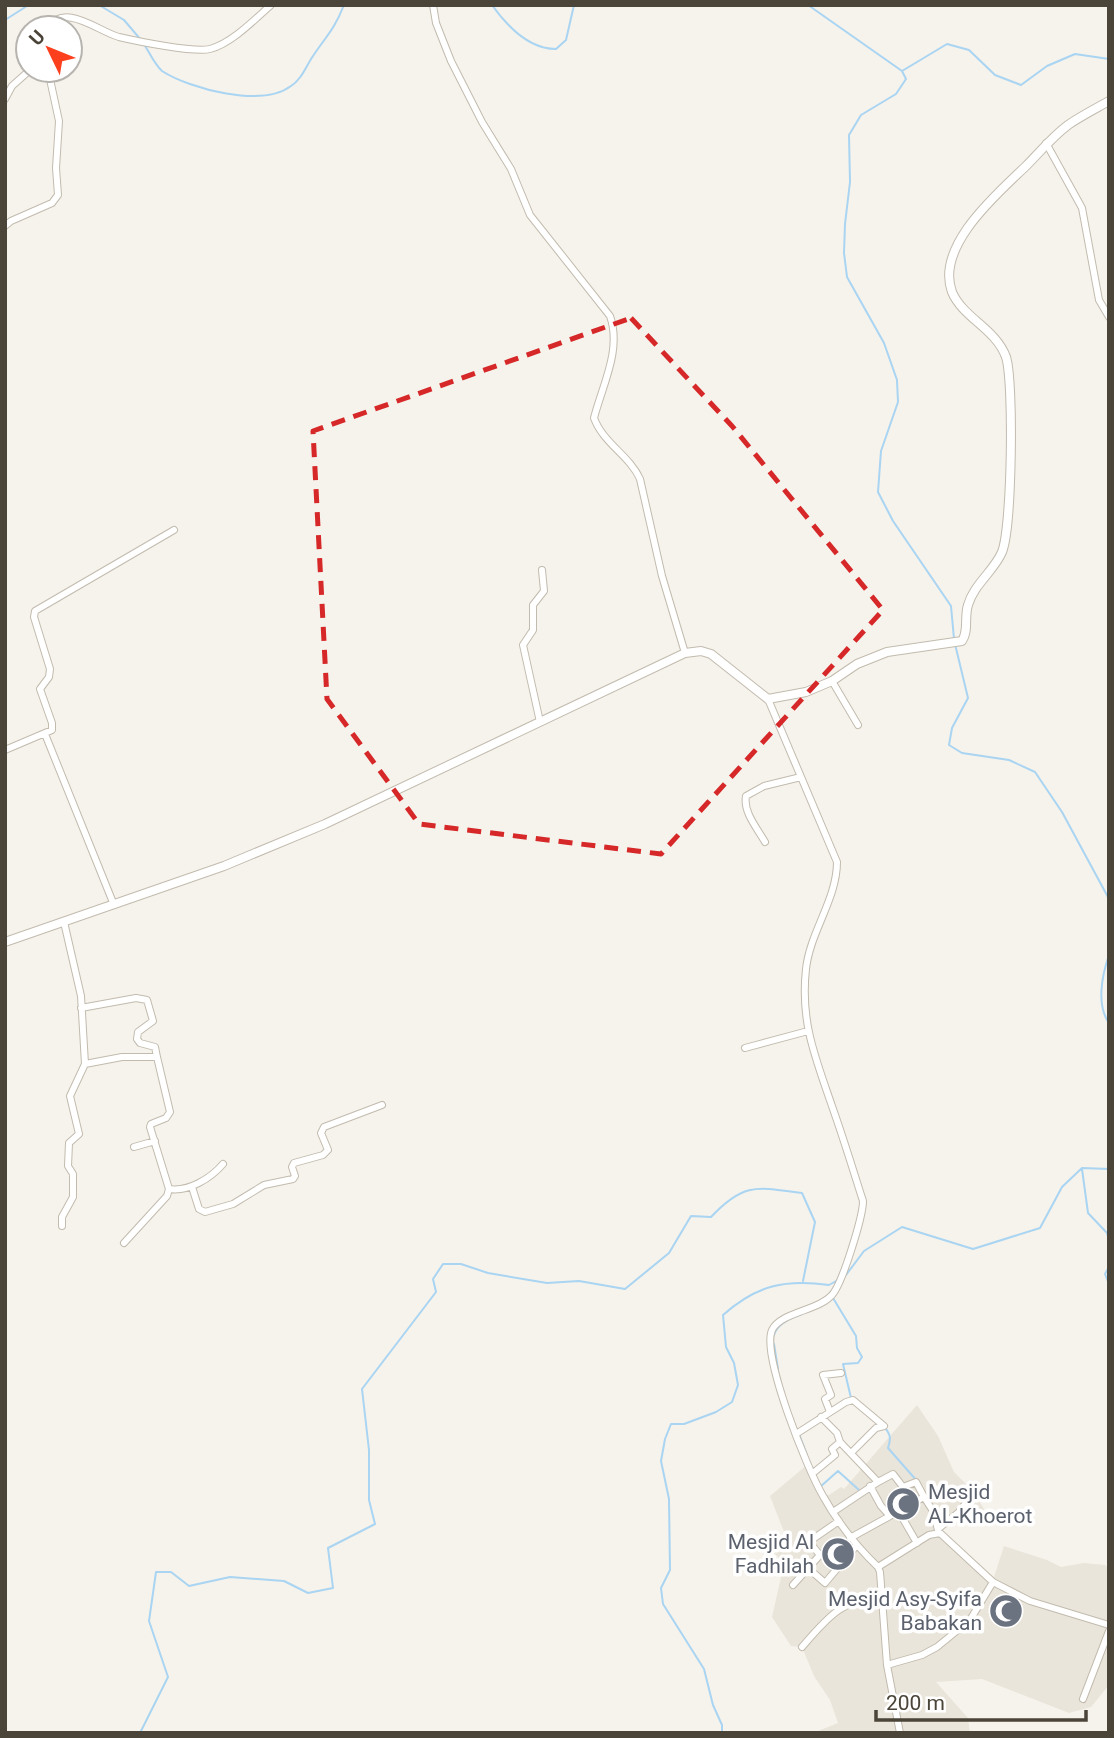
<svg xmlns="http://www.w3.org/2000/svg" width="1114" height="1738" font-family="Roboto,sans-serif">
	<rect width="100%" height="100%" fill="#f6f3ec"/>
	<path fill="#eae5da" d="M917,1405L938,1436L954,1472L972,1490L989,1517L978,1526L959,1512L934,1532L941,1534L993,1580L1004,1546L1047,1560L1061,1567L1084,1563L1105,1565L1109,1569V1685L1091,1707L1069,1713L982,1679L936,1682L968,1718L970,1733H813L838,1723L830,1700L814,1676L802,1647L791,1646L772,1617L782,1573L781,1560L771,1550L786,1537L770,1496L808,1464L821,1495H829L841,1487L844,1489Z"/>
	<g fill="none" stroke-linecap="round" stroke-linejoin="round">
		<path stroke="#a9d4f2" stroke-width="2" d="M99,5L124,20L141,40
			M492,5C507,26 529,49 556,49L566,40L574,5
			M808,5L902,71L947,44L969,50L995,75L1021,85L1047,66L1075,54L1109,59
			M5,20L27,6L36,5
			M144,44C149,52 155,65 162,71C190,89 262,108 291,86C302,79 306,66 313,56C327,35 334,30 344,5
			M902,71L906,79L896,94L861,115L849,135L850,182L845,224L844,253L847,277L884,343L897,380L898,402L881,451L878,492L893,521L951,606L954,639
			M955,644L968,698L952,728L949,745L962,753L1009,760L1035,772L1062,812L1109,899
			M1109,955C1102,975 1096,1005 1109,1023
			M1082,1169L1088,1213L1107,1233L1109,1240
			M1109,1267L1105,1274L1109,1284
			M846,1275L864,1251L902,1227L973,1249L1040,1228L1062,1187L1082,1168L1109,1169
			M833,1298L856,1336L857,1348L862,1357L858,1363L843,1364L851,1398
			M774,1335C778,1322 791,1319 802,1314
			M774,1344L778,1369
			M884,1427C891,1434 891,1439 888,1448L917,1481
			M799,1434L807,1455
			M820,1487L838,1471L859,1490
			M140,1733L168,1677L149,1621L156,1572H171L189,1586L230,1577L284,1581L308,1593L333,1588L328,1548L375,1524L369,1500V1450L362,1389L436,1292L433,1279L443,1264H461L488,1273L547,1283L579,1281L625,1289L669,1253L691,1216L711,1217C744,1182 757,1187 802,1193L815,1222L803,1281
			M722,1733V1725L713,1705L704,1669L663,1604L661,1588L670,1570L669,1499L661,1461L665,1439L671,1424H684L716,1412L732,1402L738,1385L734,1363L726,1347L723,1315C757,1285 785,1279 829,1285L838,1280"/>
		<g stroke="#c2bbae" stroke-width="8">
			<path id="minor" d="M433,5L436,23L451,61L482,122L511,169L530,215L610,316C622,350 602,386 594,418C603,443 630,456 640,479L662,576L685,653
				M47,28C66,2 97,31 119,37C136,41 195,53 210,49C232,43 254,20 271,5
				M5,99L12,86L30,70
				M1046,143L1082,208L1099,300L1109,317
				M5,226L11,221L52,203L58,195L56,168L59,121L48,70
				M832,681L858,725
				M768,699L837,862C837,899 810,932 806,969C800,1023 816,1059 833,1109C844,1140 853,1170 863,1201C863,1216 842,1286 831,1296C817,1311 781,1312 772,1330C761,1355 808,1471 823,1496C838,1523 856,1546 878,1567L880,1572L887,1665L900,1733
				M540,722L523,645L533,630V605L544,591L542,570
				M45,734L114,905
				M5,750L52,730V723L40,689L49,677L50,669L34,617L35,611L174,530
				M765,842C757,828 743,812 746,796L764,786L801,777
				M64,922L81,996L85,1064L122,1057H157L170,1112L166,1118L151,1124L150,1127L169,1189C189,1192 211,1178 223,1164
				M81,1008L136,998L147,1000L153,1021L138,1032L137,1039L140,1043L155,1047L157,1057
				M745,1048L808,1031
				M134,1147L155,1141
				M192,1187L199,1209L205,1212L233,1204L264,1185L293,1179L295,1176L292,1167L294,1163L323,1155L328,1150L321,1133L324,1127L382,1105
				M62,1226V1217L73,1197V1174L68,1166L69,1143L79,1134L70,1096L85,1064
				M124,1243L167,1196L169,1189
				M830,1412L825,1399L831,1395L823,1375L841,1373
				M796,1434L846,1402L853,1400L884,1426L876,1428L851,1453
				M813,1473L835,1455L832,1449L840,1442L837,1433L821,1417
				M870,1486L881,1506L890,1516L924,1497L916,1482L903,1487L893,1474L878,1482
				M924,1497L933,1511L938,1530
				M833,1512L878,1482L840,1442
				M899,1512L917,1543
				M938,1529L959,1512L971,1496
				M850,1538L890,1516
				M878,1567L929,1535L940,1533L993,1582L1030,1601L1109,1625
				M808,1568L825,1583L856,1546
				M793,1585L820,1555L810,1543V1541L839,1521
				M802,1647C823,1623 845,1594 880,1600
				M887,1665L922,1655L937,1647L970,1620L993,1582
				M1083,1699L1109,1631"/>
		</g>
		<g stroke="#c2bbae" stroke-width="10">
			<path id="tertiary" d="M5,942L224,866L325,824L685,653L701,651L711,654L768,699L806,692L832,681L857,664L887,652L962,641C969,631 964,617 968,605C974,584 994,571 1002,552C1012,527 1014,382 1006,357C996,329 963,318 952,292C935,246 998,193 1026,166C1040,152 1052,137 1068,125C1081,116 1095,109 1109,101"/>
		</g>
		<use href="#minor" stroke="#fff" stroke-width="6"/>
		<use href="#tertiary" stroke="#fff" stroke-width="8"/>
	</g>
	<path fill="none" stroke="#d62828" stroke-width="5" stroke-dasharray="14 9" stroke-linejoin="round" d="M631,318L732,426L883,610L661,854L419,824L327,699L313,431Z"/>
	<defs>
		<g id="mosque-disc" transform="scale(1.75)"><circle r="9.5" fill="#6b7280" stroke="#fff"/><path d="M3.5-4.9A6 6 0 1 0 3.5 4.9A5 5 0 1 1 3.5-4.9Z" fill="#fff"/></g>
	</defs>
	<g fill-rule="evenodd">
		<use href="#mosque-disc" x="903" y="1504"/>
		<use href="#mosque-disc" x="838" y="1554"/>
		<use href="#mosque-disc" x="1006" y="1611"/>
	</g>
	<g text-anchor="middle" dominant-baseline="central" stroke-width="7" stroke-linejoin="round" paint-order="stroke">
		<g font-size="21" fill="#5b616d" stroke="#fff" text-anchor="end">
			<text x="928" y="1492" text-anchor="start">Mesjid<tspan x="928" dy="24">AL-Khoerot</tspan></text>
			<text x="814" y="1542">Mesjid Al<tspan x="814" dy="24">Fadhilah</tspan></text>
			<text x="982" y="1599">Mesjid Asy-Syifa<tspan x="982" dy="24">Babakan</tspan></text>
		</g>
	</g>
	<rect width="1114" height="1738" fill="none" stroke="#4b4439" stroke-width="14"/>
	<g transform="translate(49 49) rotate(313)"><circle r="33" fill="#ffffff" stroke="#b7b4b0" stroke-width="2"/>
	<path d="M0-5L12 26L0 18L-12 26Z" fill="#fc3f1d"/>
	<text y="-10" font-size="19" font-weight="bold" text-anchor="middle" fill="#4b4439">U</text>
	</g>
	<path d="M876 1710v10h210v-10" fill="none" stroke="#4b4439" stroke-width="3.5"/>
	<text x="886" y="1710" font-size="21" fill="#4b4439" stroke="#ffffff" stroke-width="5" paint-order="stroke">200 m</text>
</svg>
